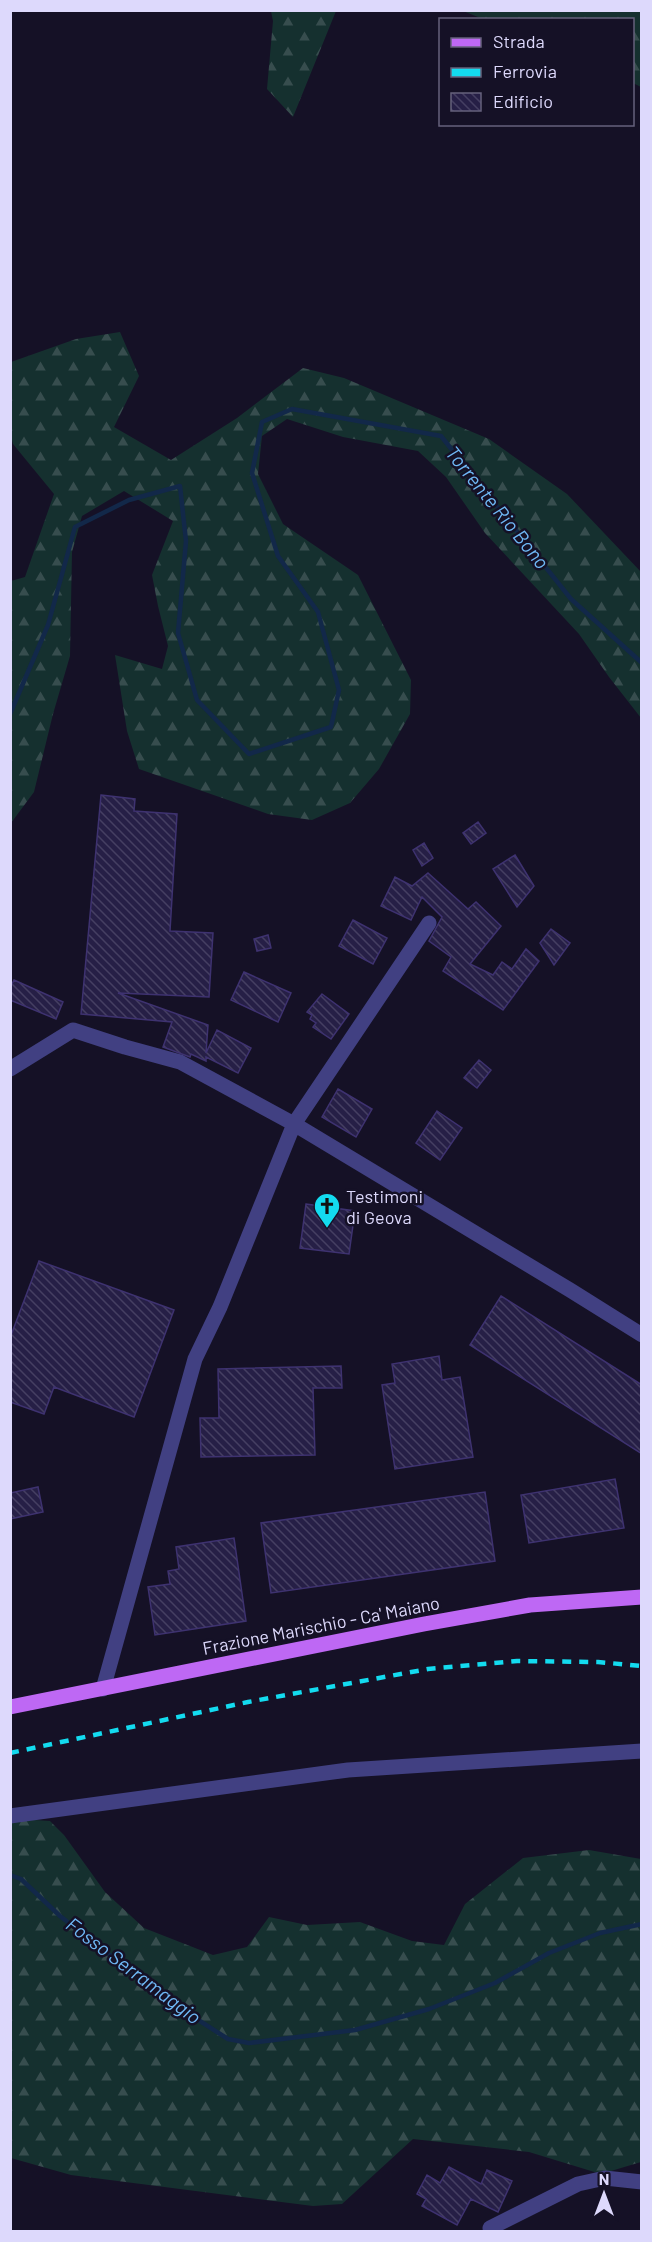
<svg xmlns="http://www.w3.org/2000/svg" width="652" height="2242" font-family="Barlow,sans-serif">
	<defs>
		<pattern id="forest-firs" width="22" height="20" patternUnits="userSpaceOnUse" patternTransform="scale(1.5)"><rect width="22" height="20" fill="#15302f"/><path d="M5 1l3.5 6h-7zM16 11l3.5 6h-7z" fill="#374d4e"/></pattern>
		<pattern id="building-back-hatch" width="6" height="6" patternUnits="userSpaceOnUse" patternTransform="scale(1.5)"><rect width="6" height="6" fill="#261f46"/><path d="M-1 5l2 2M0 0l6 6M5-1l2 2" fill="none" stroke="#453f62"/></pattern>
	</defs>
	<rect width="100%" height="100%" fill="#151126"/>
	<path fill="url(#forest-firs)" d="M271,11H336L293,117L267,89L273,21Z
		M463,11H641V87L633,83L632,20L483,19Z
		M120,332L139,376L114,427L171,460L237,418L303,368L344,378L489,439L567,494L641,572V718L609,677L579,634L485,533L446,477L418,451L343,437L287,419L262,436L258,474L283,524L358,575L411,680L410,714L379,769L350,803L312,820L268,814L139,769L127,731L115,655L162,669L168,646L158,606L152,575L173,521L124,491L82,516L72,552L70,656L53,714L34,792L11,823V581L25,577L54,494L13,444L10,432L11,362L76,339Z
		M19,1819L50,1821L64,1835L105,1892L144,1928L213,1955L247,1947L269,1917L307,1925L360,1922L412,1941L444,1945L465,1904L523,1858L589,1850L641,1859V2162L601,2174L529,2152L413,2139L342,2204L313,2206L71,2175L11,2158V1821Z"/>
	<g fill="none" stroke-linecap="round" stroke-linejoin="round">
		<path stroke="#122849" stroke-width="4.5" d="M10,714L48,625L75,527L129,500L180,486L186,541L178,633L197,700L249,754L331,727L339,690L318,612L278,556L252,473L262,422L292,409L441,436L571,599L642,663
			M10,1875L21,1879L60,1916L167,2000L228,2039L249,2043L355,2030L429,2009L495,1983L549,1953L600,1933L642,1924"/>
	</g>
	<path fill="url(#building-back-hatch)" stroke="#3e3270" stroke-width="1.5" d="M101,795L135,799L134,811L177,814L170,931L213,933L209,997L118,993L208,1025L206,1053L217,1030L251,1048L238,1073L206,1057V1061L191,1054L190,1057L163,1047L172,1022L81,1014Z
		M478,822L486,833L471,844L463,833Z
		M424,843L433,858L422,866L413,850Z
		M515,855L534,886L517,907L493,869Z
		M428,873L468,909L476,902L501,926L470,964L493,975L502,962L512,969L526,949L539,961L503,1010L443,971L451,957L429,941L442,917L422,897L411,920L381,906L395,877L412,886Z
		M353,920L387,938L373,964L339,946Z
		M551,929L570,943L554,965L540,943Z
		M268,935L271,948L257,951L254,939Z
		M244,972L291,993L278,1022L231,1000Z
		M14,980L63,1002L56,1019L10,1000V988Z
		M322,994L349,1014L331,1039L313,1027L316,1023L310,1019L312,1015L307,1012Z
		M479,1060L491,1070L477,1088L464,1078Z
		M338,1089L372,1109L356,1137L322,1117Z
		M437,1111L462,1128L440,1160L416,1143Z
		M306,1204L355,1211L349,1254L300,1248Z
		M39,1261L174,1310L134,1417L54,1387L44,1414L10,1402V1338Z
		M501,1296L642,1385V1454L470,1345Z
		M439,1356L442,1380L460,1377L473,1457L395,1469L382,1385L395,1383L392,1364Z
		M341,1366L342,1388H313L315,1455L201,1457L200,1418H219L218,1369Z
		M615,1479L624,1528L529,1543L521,1495Z
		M38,1487L43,1512L10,1519V1493Z
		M485,1492L495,1561L271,1593L261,1523Z
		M234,1538L246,1621L155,1635L148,1587L170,1584L168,1571L179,1569L176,1547Z
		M449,2167L481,2184L487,2170L512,2181L498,2212L471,2199L457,2225L422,2206L426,2199L417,2194L427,2175L440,2183Z"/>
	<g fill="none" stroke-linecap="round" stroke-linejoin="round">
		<path stroke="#414082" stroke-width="15" d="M10,1069L73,1030L125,1047L180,1062L294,1124L570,1290L642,1335
			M103,1689L195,1359L220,1307L294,1124L429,923
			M10,1816L348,1770L642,1751
			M490,2228L578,2184L605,2178L642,2182"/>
		<path stroke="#be68f4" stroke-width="15" d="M10,1707L424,1624L530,1605L642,1597"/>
		<path stroke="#13dbef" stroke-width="4.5" stroke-dasharray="9 8" stroke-linecap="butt" d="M10,1753L248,1702L428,1669L517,1661L598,1662L642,1666"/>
	</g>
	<defs>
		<g id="church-pin" transform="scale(1.35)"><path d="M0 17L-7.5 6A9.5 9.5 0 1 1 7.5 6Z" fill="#13dbef" stroke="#151126"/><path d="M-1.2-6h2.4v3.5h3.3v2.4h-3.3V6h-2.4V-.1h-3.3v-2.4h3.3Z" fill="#111"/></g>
	</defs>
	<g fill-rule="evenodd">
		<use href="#church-pin" x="327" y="1206"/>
	</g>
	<g text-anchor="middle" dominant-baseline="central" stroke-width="5" stroke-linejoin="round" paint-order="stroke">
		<g font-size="18" fill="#ddd9fc" stroke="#151126" text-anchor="start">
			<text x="346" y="1196">Testimoni<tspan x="346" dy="21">di Geova</tspan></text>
		</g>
		<g font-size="18" fill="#ddd9fc" stroke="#151126">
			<text transform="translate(321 1625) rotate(-11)">Frazione Marischio - Ca' Maiano</text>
		</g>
		<g font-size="20" font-style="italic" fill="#6fb8f5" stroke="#151126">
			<text transform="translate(498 507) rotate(51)">Torrente Rio Bono</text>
			<text transform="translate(134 1970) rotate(37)">Fosso Serramaggio</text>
		</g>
	</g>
	<rect width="652" height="2242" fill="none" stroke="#ddd9fc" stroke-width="24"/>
	<rect x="439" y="18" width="195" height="108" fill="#151126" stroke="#65617c" stroke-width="1.5"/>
	<rect x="451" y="38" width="30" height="9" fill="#be68f4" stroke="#65617c" stroke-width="1.5"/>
	<text x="493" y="48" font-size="18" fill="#ddd9fc">Strada</text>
	<rect x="451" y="68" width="30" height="9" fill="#13dbef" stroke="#65617c" stroke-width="1.5"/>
	<text x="493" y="78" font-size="18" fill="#ddd9fc">Ferrovia</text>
	<rect x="451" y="93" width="30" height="18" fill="url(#building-back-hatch)" stroke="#65617c" stroke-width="1.5"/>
	<text x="493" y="108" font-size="18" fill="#ddd9fc">Edificio</text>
	<g transform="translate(604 2194)" stroke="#151126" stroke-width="4.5" paint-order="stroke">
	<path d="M0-4.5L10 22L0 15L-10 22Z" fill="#ddd9fc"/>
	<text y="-9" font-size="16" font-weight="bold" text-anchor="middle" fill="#ddd9fc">N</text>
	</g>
</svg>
